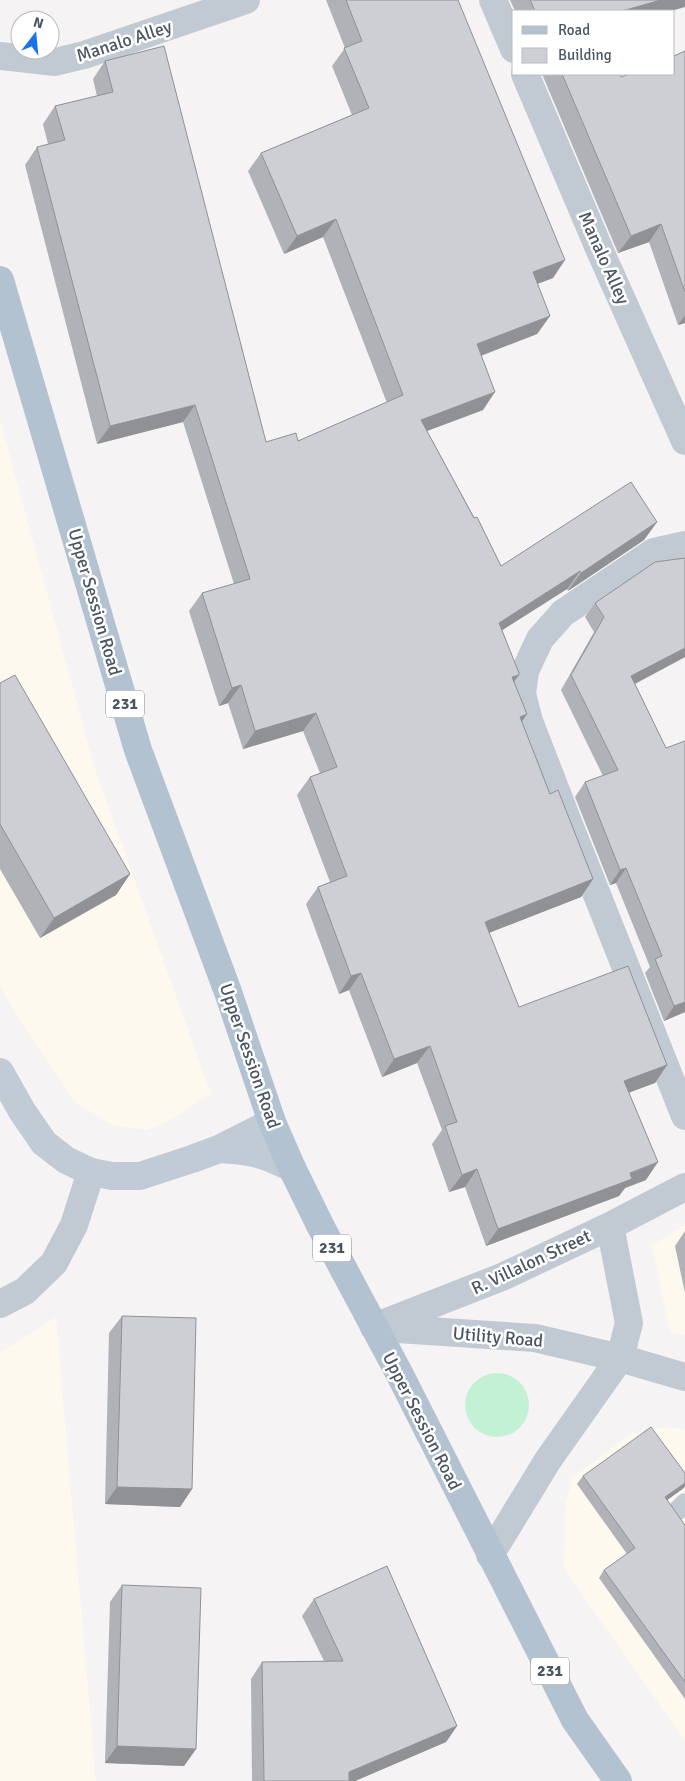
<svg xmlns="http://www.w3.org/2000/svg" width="685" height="1781" font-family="Signika,sans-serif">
	<rect width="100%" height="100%" fill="#f5f3f3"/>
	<path fill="#fdf9ef" d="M0,420L94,766L211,1094L167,1122L147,1130L114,1126L75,1102L18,1018L0,986Z
		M685,1225V1335L670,1332L652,1245Z
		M56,1317L96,1781H0V1353Z
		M664,1427L685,1429V1741L564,1569L566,1503L572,1478L630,1434Z"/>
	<path fill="#c3f1d5" d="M465 1405a32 32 0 1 1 64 0a32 32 0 1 1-64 0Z"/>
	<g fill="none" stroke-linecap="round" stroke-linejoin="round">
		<path stroke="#c1cad2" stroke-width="20" d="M678,1510L685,1503"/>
		<path stroke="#c1cad2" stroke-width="28" d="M493,0L514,49
			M0,56L55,62L84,55L246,0
			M525,74L601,253L685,441
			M685,545L654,552L563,613L540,639L525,671L522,694L529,721L570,827L685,1116
			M0,1304L25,1291L54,1263L74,1225L91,1172
			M374,1327L502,1277L610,1226L685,1187
			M383,1328L535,1338L620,1358L685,1377
			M490,1555L548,1460L620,1358L629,1323L610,1226"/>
		<path stroke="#c1cbd6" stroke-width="28" d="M0,1072L22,1111L44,1143L66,1160L91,1172L112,1176H140L192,1159L219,1149L272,1122
			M219,1149C252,1151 262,1153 292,1168"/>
		<path stroke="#b3c2d1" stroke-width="28" d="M0,280L138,750L228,992L272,1122L292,1168L320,1225L399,1373L575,1720L618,1781"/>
	</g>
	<path fill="#b0b2b7" d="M326,0H458L553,278L537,284L550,316L537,334L481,356L483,410L427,431L501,566L657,522L644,540L568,591L567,589L502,630L519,675L514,682L522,722L550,794L593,879L581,897L489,933L519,1007L667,1065L655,1083L629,1092L646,1180L625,1188L619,1196L486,1246L465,1187L449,1192L432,1144L442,1130L417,1063L382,1077L349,990L339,994L306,904L318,887L330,882L297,795L310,777L320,773L303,731L243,749L228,703L219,706L189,611L202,593L234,584L183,422L97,444L25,165L37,147L48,144L43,124L55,106L97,96L93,79L105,61L266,442L298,441L387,403L323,237L284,254L248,171L261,153L352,115L332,66L345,48Z
		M510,0H685L671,11H515Z
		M685,51V323L678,325L649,242L618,253L542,74H621V77Z
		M595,603L685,657L635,684L666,748L685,741V1012L664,1021L645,973L650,967L616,883L610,885L575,797L585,782L603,776L561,690L594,632L585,617Z
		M0,683L130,874L116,895L40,938L0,869Z
		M685,1231V1293L675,1246Z
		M122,1316L192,1489L180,1507L105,1504L109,1333Z
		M685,1473V1486L667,1500L685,1525V1699L599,1578L604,1570L627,1554L577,1484L583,1476Z
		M122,1585L196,1749L184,1766L105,1763L110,1602Z
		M314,1599L457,1726L446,1742L355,1781H252L251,1679L262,1662L324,1661L302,1616Z"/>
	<path fill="#909195" d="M661,0H685V7L671,11H622Z
		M336,219L323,237L284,254L297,236Z
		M661,224L649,242L618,253L631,236Z
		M565,260L553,278L521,290L533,272Z
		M685,315V323L678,325Z
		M550,316L537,334L464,362L477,344Z
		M495,392L483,410L408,438L421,420Z
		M195,405L183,422L97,444L110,426Z
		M657,522L644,540L568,591L581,573Z
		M580,571L567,589L487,640L499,623Z
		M685,648V657L621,691L631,676Z
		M519,675L506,692L512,677Z
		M241,685L228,703L219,706L232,688Z
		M316,713L303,731L243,749L255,731Z
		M527,714L515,732L520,717Z
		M626,868L616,883L610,885L620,870Z
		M130,874L116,895L40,938L54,918Z
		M593,879L581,897L473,939L485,922Z
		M361,973L349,990L339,994L351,976Z
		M685,1002V1012L664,1021L674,1006Z
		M430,1046L417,1063L382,1077L394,1059Z
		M667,1065L655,1083L612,1099L624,1081Z
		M658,1162L646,1180L625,1188L619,1196L486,1246L498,1229Z
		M477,1169L465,1187L449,1192L462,1175Z
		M685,1483V1486L684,1488L659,1506L665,1497Z
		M117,1487L192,1489L180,1507L105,1504Z
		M457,1726L446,1742L355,1781H343L349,1772Z
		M117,1746L196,1749L184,1766L105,1763Z"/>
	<path fill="#cdcfd5" stroke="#909195" d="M346,0H458L565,260L533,272L550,316L477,344L495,392L421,420L474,518L477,517L501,566L631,482L657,522L581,573L580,571L499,623L519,673V675L512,677L527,714L520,717L550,794L558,790L593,879L485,922L519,1007L628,966L667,1065L624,1081L658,1162L630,1173L632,1179L498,1229L477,1169L462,1175L445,1126L457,1122L430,1046L394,1059L361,973L351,976L318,887L347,876L310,777L337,767L316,713L255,731L241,685L232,688L202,593L250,579L195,405L110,426L37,147L65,140L55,106L113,92L105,61L164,46L266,442L296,433L298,441L403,395L336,219L297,236L261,153L369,108L344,48L362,41Z
		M530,0H661L622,11H535Z
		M685,51V292L661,224L631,236L562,74H621V77L629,74H674V56Z
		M685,558V648L631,676L666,748L685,741V1002L674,1006L655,959L662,956L626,868L620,870L585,782L618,770L571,675L604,617L595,603L655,562Z
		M15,675L130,874L54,918L0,824V683Z
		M122,1316L196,1318L192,1489L117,1487Z
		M651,1427L685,1473V1483L665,1497L685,1525V1682L604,1570L635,1548L583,1476Z
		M387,1566L457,1726L349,1772V1781H264L262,1662L343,1661L314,1599Z
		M122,1585L201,1588L196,1749L117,1746Z"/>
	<g text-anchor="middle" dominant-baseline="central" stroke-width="5" stroke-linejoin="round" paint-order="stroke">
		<g fill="#fff" stroke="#808990" stroke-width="1">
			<rect x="106" y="690.5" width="38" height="27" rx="4"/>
			<rect x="313" y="1234.5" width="38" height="27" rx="4"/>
			<rect x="531" y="1657.5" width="38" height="27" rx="4"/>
		</g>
		<g font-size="16" font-weight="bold" fill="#4a5661">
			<text x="125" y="704">231</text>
			<text x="332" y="1248">231</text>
			<text x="550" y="1671">231</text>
		</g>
		<g font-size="18" fill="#4a5661" stroke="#fff">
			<text transform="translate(124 41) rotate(-18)">Manalo Alley</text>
			<text transform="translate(604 258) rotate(66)">Manalo Alley</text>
			<text transform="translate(95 602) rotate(74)">Upper Session Road</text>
			<text transform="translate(250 1056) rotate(71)">Upper Session Road</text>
			<text transform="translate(531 1262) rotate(-25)">R. Villalon Street</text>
			<text transform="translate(498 1337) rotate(5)">Utility Road</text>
			<text transform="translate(422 1421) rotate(63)">Upper Session Road</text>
		</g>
	</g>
	<rect x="512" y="10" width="162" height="65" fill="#ffffff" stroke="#b7bbc0"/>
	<rect x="522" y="26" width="25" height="8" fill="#b3c2d1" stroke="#b7bbc0"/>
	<text x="558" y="35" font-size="15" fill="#4a5661">Road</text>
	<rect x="522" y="48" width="25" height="15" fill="#cdcfd5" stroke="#b7bbc0"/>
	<text x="558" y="60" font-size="15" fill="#4a5661">Building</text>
	<g transform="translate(35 35) rotate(16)"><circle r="24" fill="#ffffff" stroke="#b7bbc0"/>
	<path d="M0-4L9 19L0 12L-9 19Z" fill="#1a73e8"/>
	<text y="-8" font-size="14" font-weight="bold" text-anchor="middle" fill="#4a5661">N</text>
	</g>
</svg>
